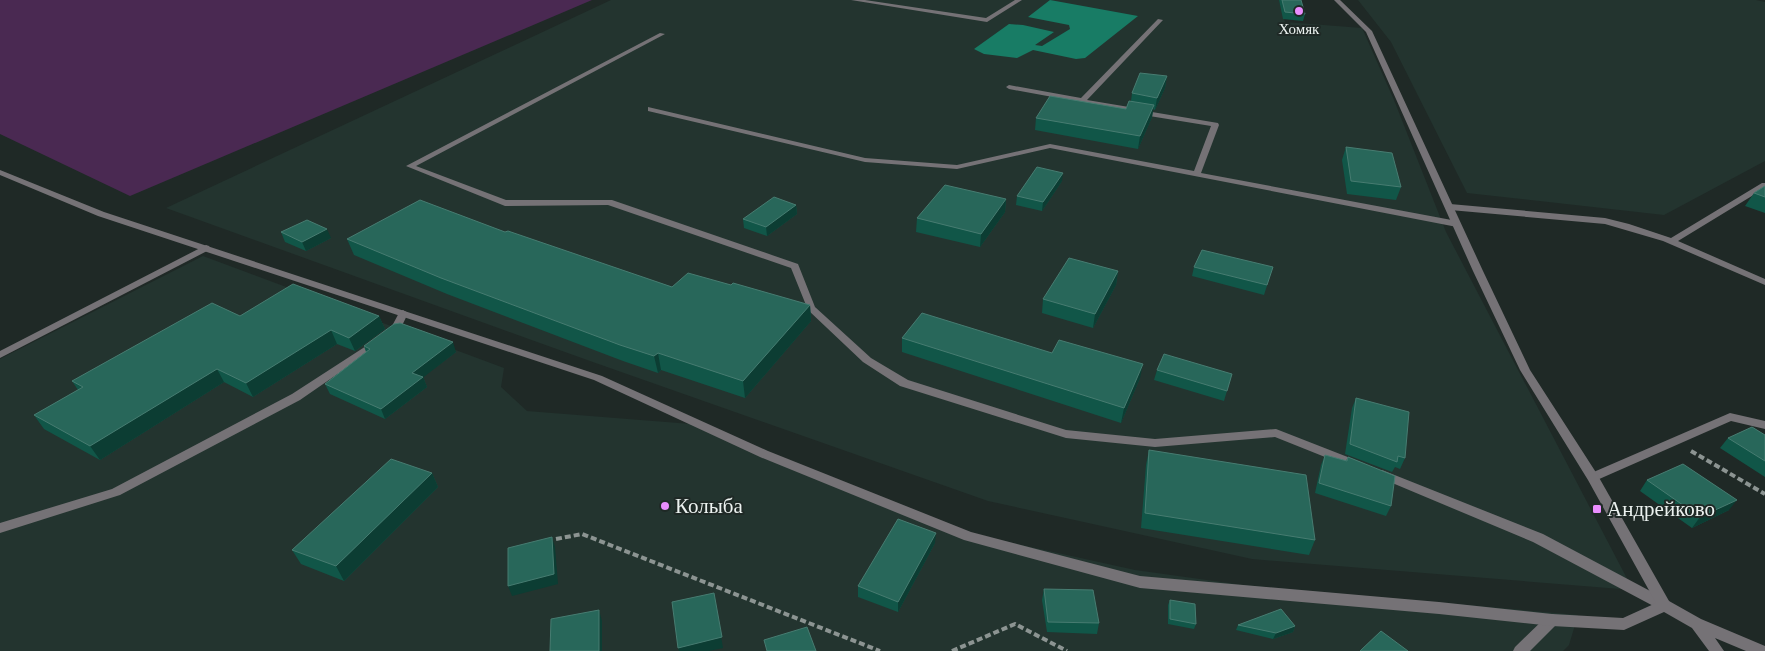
<svg xmlns="http://www.w3.org/2000/svg" width="1765" height="651" font-family="'Libre Baskerville',serif">
	<rect width="100%" height="100%" fill="#1f2926"/>
	<path fill="#23342f" d="M611,0H1279L1285,22L1362,28L1394,100L1446,232L1633,590L1252,559L988,501L590,361L166,208Z
		M1358,0H1756L1765,2V161L1664,215L1467,193L1391,42Z
		M203,256L504,368L501,387L527,411L691,424L969,536L995,539L1135,570L1243,585L1578,615L1569,645L1563,651H0V359Z"/>
	<path fill="#4a2952" d="M0,0H592L130,196L0,134Z"/>
	<path fill="#187c65" d="M1050,0L1138,16L1085,58L1076,59L1033,50L1017,58L984,54L974,49L1009,24L1023,25L1054,32L1035,45L1042,46L1070,29L1069,25L1028,17Z"/>
	<g fill="none" stroke-linecap="round" stroke-linejoin="round">
		<path stroke="#8c9492" stroke-width="4" stroke-dasharray="6 3" stroke-linecap="butt" d="M1691,451L1765,494
			M556,539L582,534L880,651
			M952,651L1015,624L1067,651"/>
		<path fill="#757276" fill-rule="evenodd" d="M851,0H865L986,18L1015,0H1022L987,22Z
			M1158,19L1163,20L1087,100L1129,107V111L1009,89L1006,87L1009,85L1081,98Z
			M660,33L665,34L416,166L506,200H612L798,264L815,307L871,358L908,380L1066,430L1155,439L1276,429L1363,463L1365,466L1363,469L1359,470L1355,469L1275,437L1155,447L1066,438L900,386L863,362L808,310L791,268L608,205L505,206L406,166Z
			M648,107L865,158L957,165L1050,144L1194,171L1211,126L1137,114L1136,112L1140,110L1218,123L1219,125L1201,173L1457,221L1461,224L1457,227L1050,148L957,169L865,162L648,111Z
			M1762,183H1765V188L1678,241L1765,279V285L1663,241L1605,224L1450,210L1446,207L1450,204L1605,218L1629,224L1671,238Z
			M206,245L209,246L210,248L209,250L0,358V351Z
			M403,310L408,313C403,323 400,336 386,334L385,332L392,326L400,311Z
			M377,339L381,340L382,342L381,344L300,400L120,495L0,533V523L112,489L292,394Z
			M1730,413L1765,421V429L1731,421L1597,480L1593,481L1589,480L1587,477L1589,474Z
			M1382,470L1543,534L1669,601L1671,605L1669,609L1664,611L1659,609L1533,542L1378,477L1376,474L1378,471Z
			M1552,614L1557,616L1559,620L1557,624L1530,651H1513L1515,647L1547,616Z"/>
		<path fill="#757276" fill-rule="evenodd" d="M1334,0H1340L1372,31L1483,271L1530,370L1597,474L1669,601L1701,619L1765,646V651H1746L1715,638L1724,651H1709L1692,628L1664,612L1624,630L1552,626L1439,614L1140,588L964,540L760,457L594,380L98,216L0,175V170L104,212L602,376L768,451L971,532L1140,576L1439,602L1552,614L1623,618L1656,603L1588,480L1520,370L1473,271L1366,32Z"/>
	</g>
	<path fill="#115648" d="M1279,0H1301L1305,14L1303,21L1283,19Z
		M1167,76L1165,88L1155,110L1153,109L1152,117L1138,149L1035,130L1036,118L1126,109L1131,101L1132,93Z
		M1346,147L1401,187L1396,200L1347,194L1342,160Z
		M1062,181L1042,211L1016,205L1017,196Z
		M1765,186V213L1745,206L1754,193Z
		M1006,199L1005,212L980,247L916,232L917,218Z
		M796,205L797,214L767,236L744,228L743,219Z
		M281,232L331,238L306,251L285,242Z
		M505,232L672,287L731,285L810,305L811,321L745,398L661,370L658,373L623,361L447,294L354,255L347,239Z
		M1194,267H1273L1264,295L1192,276Z
		M1118,271L1116,285L1093,328L1042,313L1043,299Z
		M240,316H379L385,329L355,351L337,344L253,397L224,382L100,460L44,429L34,415L78,390L72,381Z
		M902,338L1052,353L1140,378L1121,423L902,352Z
		M364,346L456,352L423,377L427,387L385,419L330,394L325,384L366,352Z
		M1157,370L1229,384L1224,401L1154,380Z
		M1356,398L1405,458L1400,469L1395,467L1392,472L1345,454L1352,408Z
		M1765,435V477L1720,448L1728,438Z
		M1149,450L1315,540L1309,555L1141,528L1146,465Z
		M1325,455L1346,461L1348,457L1391,506L1386,516L1315,493L1321,465Z
		M432,473L438,487L344,581L301,564L292,550Z
		M1647,480L1729,510L1692,528L1640,491Z
		M935,543L898,612L858,597V586Z
		M1044,589L1099,623L1097,634L1047,632L1042,600Z
		M1170,600L1196,624L1194,629L1168,624V605Z
		M1238,625L1295,626L1293,632L1273,639L1236,630Z"/>
	<path fill="#0c3d33" d="M1167,76L1165,88L1155,110L1157,98Z
		M1154,105L1152,117L1138,149L1140,136Z
		M1063,173L1062,181L1042,211L1043,202Z
		M1006,199L1005,212L980,247L981,234Z
		M796,205L797,214L767,236L766,227Z
		M327,229L331,238L306,251L302,242Z
		M1118,271L1116,285L1093,328L1095,314Z
		M810,305L811,321L745,398L743,381Z
		M379,316L385,329L355,351L349,338Z
		M331,330L337,344L253,397L246,383Z
		M453,342L456,352L416,383L412,373Z
		M658,353L661,370L658,373L654,356Z
		M1143,364L1140,378L1121,423L1124,408Z
		M217,369L224,382L100,460L90,446Z
		M423,377L427,387L385,419L381,409Z
		M432,473L438,487L344,581L336,566Z
		M1737,500L1729,510L1692,528L1700,517Z
		M936,533L935,543L898,612V602Z
		M552,537L555,547L558,584L512,596L508,586Z
		M714,593L723,648L709,651H679L678,648Z
		M599,610L602,621V651H599Z
		M1295,626L1293,632L1273,639L1276,633Z"/>
	<path fill="#28675a" stroke="#477c71" d="M1282,0H1301L1305,14L1285,12Z
		M1140,73L1167,76L1157,98L1132,93Z
		M1050,96L1126,109L1129,101L1154,105L1140,136L1036,118Z
		M1346,147L1392,153L1401,187L1351,181Z
		M1037,167L1063,173L1043,202L1017,196Z
		M945,185L1006,199L981,234L917,218Z
		M1765,186V197L1754,193Z
		M774,197L796,205L766,227L743,219Z
		M420,200L505,232L508,231L672,287L688,273L731,285L733,283L810,305L743,381L658,353L654,356L620,345L441,278L347,239Z
		M307,220L327,229L302,242L281,232Z
		M1202,250L1273,267L1267,285L1194,267Z
		M1069,258L1118,271L1095,314L1043,299Z
		M293,284L379,316L349,338L331,330L246,383L217,369L90,446L34,415L83,387L72,381L212,303L240,316Z
		M922,313L1052,353L1059,340L1143,364L1124,408L902,338Z
		M400,323L453,342L412,373L423,377L381,409L325,384L370,349L364,346L394,324Z
		M1164,354L1232,374L1227,391L1157,370Z
		M1356,398L1409,412L1405,458L1398,456L1397,462L1350,444Z
		M1752,427L1765,435V461L1728,438Z
		M1149,450L1306,475L1315,540L1145,513Z
		M1325,455L1347,461L1348,457L1395,476L1391,506L1319,483Z
		M391,459L432,473L336,566L292,550Z
		M1683,464L1737,500L1700,517L1647,480Z
		M898,519L936,533L898,602L858,586Z
		M552,537L554,574L508,586V548Z
		M1044,589L1093,590L1099,623L1048,622Z
		M714,593L722,637L678,648L672,602Z
		M1170,600L1195,604L1196,624L1170,619Z
		M1281,609L1295,626L1276,633L1238,625Z
		M599,610V651H550L551,619Z
		M807,627L816,651H767L764,640Z
		M1381,631L1408,651H1360Z"/>
	<g fill="#e98dfd" stroke="#1f2926" stroke-width="2">
		<circle cx="1299" cy="11" r="5"/>
		<circle cx="665" cy="506" r="5"/>
		<rect x="1592" y="504" width="10" height="10" rx="2.5"/>
	</g>
	<g text-anchor="middle" dominant-baseline="central" stroke-width="4" stroke-linejoin="round" paint-order="stroke">
		<g font-size="15" fill="#ecf2f0" stroke="#1f2926">
			<text x="1299" y="28">Хомяк</text>
		</g>
		<g font-size="21" fill="#ecf2f0" stroke="#1f2926" text-anchor="start">
			<text x="675" y="506">Колыба</text>
			<text x="1607" y="509">Андрейково</text>
		</g>
	</g>
</svg>
